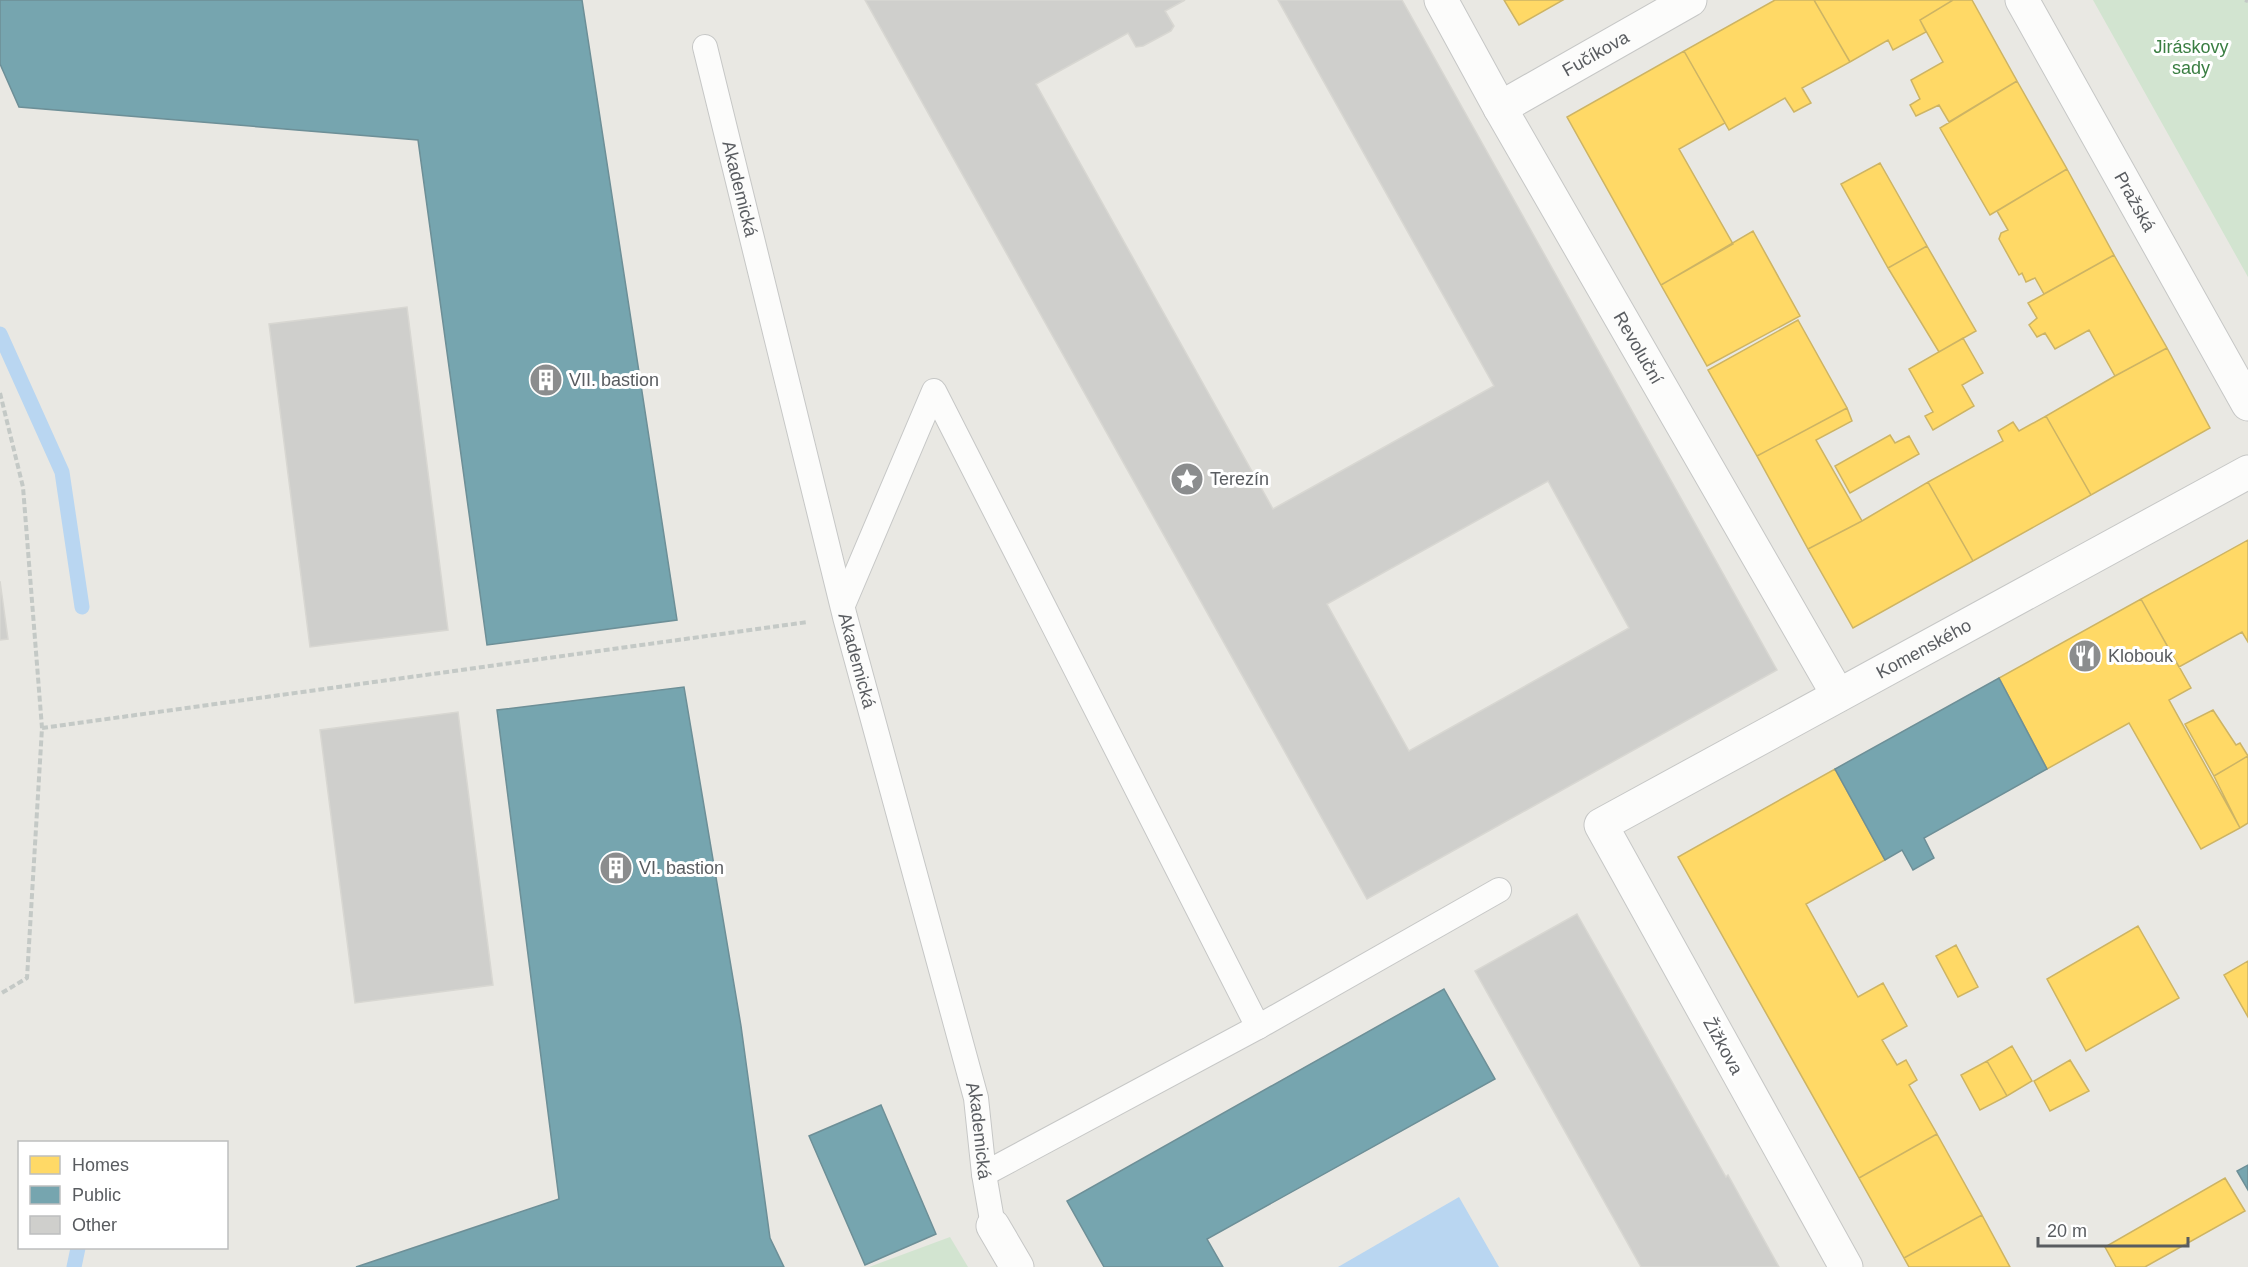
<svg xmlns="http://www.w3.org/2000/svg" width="2248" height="1267" font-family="Helvetica,sans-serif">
	<rect width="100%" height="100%" fill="#e9e8e3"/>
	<path fill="#d2e4d0" d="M2093,0H2248V277Z
		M950,1237L968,1267H869Z"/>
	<path fill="#b9d6f1" d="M1459,1197L1499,1267H1338Z"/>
	<path fill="#ffd966" stroke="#cdb464" stroke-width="1.5" d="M1504,0H1563L1519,25Z
		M1775,0H1814L1850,62L1802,88L1811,103L1794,112L1785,98L1729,130L1684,51Z
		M1814,0H1953L1920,20L1926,32L1893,50L1888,40L1850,62Z
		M1953,0H1972L2017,81L1949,122L1939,105L1916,116L1910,105L1920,99L1911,80L1943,62L1920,20Z
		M1684,51L1725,123L1679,149L1733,244L1661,285L1567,117Z
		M2017,81L2067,169L1990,215L1940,128Z
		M1880,163L1927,246L1888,268L1841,184Z
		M2067,169L2114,255L2044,294L2035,278L2026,282L2022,273L2019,275L1999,239L2001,233L2008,230L1997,211Z
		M1753,231L1800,316L1707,366L1661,285Z
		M1927,246L1976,331L1939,352L1888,268Z
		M2114,255L2167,348L2115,376L2089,330L2055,349L2045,333L2037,337L2029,325L2037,318L2028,303Z
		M1798,320L1847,408L1757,456L1708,370Z
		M1963,338L1983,373L1962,385L1974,406L1933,430L1925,416L1933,412L1909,369Z
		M2167,348L2210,428L2091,495L2046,416L2115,376Z
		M1847,408L1852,421L1816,440L1862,521L1808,549L1757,456Z
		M2046,416L2091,495L1973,561L1928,482L2003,441L1998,431L2013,422L2019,431Z
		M1890,435L1895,443L1909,436L1919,454L1850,493L1835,466Z
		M1928,482L1973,561L1853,628L1808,549L1862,521Z
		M2248,540V642L2242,632L2179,667L2141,599Z
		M2141,599L2191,688L2169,700L2240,828L2201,849L2129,723L2047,769L1999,678Z
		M2213,710L2236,745L2240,743L2248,756L2214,776L2185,724Z
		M2248,756V823L2240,828L2214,776Z
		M1835,769L1885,860L1806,904L1858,997L1883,983L1907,1026L1882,1040L1897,1065L1906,1060L1917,1080L1909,1085L1937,1134L1859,1178L1678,857Z
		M2138,926L2179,998L2086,1051L2047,979Z
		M1956,945L1978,987L1958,997L1936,956Z
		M2248,961V1017L2224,975Z
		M2012,1046L2032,1081L2007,1096L1987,1061Z
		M2070,1060L2089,1091L2050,1111L2034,1081Z
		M1987,1061L2007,1096L1980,1110L1961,1075Z
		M1937,1134L1982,1215L1904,1258L1859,1178Z
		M2225,1178L2245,1211L2145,1267H2116L2105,1247Z
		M1982,1215L2010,1267H1909L1904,1258Z"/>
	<path fill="#76a5af" stroke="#6d8f97" stroke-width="1.5" d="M0,0H582L677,620L487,645L418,140L19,107L0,64Z
		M1999,678L2047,769L1924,838L1934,858L1913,870L1902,850L1885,860L1835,769Z
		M684,687L741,1026L770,1238L784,1267H356L559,1199L497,710Z
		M1444,989L1495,1079L1207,1239L1223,1267H1104L1067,1201Z
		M881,1105L936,1234L865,1265L809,1136Z
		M2248,1165V1190L2237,1171Z"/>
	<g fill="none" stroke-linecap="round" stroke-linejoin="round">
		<path stroke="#b9d6f1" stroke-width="15" d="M0,334L62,472L82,607
			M74,1267L78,1248"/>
	</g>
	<path fill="#cfcfcc" stroke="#d8d7d2" stroke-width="1.5" fill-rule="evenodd" d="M865,0H1185L1165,11L1174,26L1171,31L1143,46L1136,47L1128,33L1036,84L1273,509L1494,386L1278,0H1402L1777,670L1367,899ZM1548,481L1629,628L1409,751L1327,604Z
		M407,307L448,630L310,647L269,324Z
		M0,581L8,639L0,640Z
		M458,712L493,985L355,1003L320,730Z
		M1577,914L1726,1177L1728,1175L1779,1267H1641L1475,971Z"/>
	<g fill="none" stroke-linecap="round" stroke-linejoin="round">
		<g stroke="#c6c7c6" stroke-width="26">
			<g id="service">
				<path id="s1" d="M705,47L845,617L976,1098L984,1174L993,1226"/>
				<path d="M843,605L934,391L1258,1027"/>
				<path d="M984,1174L1258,1027L1499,890"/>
			</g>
		</g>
		<g stroke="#c6c7c6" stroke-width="35">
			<g id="minor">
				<path id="s2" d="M1441,0L1500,108L1838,695"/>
				<path id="s3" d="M1500,108L1690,0"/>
				<path d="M993,1226L1017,1267"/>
				<path id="s4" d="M1846,1267L1601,825L2248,472"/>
			</g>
		</g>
		<g stroke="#c6c7c6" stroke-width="35">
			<g id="secondary">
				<path id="s5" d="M2022,0L2248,404"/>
			</g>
		</g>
		<path stroke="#c4c9c6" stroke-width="4" stroke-dasharray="6 3" stroke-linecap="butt" d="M2245,0L2248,1
			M0,393L23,487L42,728L27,978L0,994
			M42,728L808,622"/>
		<use href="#service" stroke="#fcfcfb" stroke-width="24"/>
		<use href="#minor" stroke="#fcfcfb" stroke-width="33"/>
		<use href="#secondary" stroke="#fcfcfb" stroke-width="33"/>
	</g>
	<defs>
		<g id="building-disc" transform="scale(1.725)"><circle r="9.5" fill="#8b8d8e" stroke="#fff"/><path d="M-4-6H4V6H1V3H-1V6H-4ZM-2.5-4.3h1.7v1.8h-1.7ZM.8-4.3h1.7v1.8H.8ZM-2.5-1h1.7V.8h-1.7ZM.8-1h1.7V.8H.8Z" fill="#fff"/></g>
		<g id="sight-disc" transform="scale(1.725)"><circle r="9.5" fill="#8b8d8e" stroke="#fff"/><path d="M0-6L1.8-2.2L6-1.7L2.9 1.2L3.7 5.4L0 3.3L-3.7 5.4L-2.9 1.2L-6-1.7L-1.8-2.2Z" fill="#fff"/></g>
		<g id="restaurant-disc" transform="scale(1.725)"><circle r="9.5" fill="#8b8d8e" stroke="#fff"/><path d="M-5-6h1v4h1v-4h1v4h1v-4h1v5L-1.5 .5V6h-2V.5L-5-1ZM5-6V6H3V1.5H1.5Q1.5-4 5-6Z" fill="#fff"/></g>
	</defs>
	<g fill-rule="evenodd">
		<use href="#building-disc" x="546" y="380"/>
		<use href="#sight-disc" x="1187" y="479"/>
		<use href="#restaurant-disc" x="2085" y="656"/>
		<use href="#building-disc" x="616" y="868"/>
	</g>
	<g text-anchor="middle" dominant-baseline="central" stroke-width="6" stroke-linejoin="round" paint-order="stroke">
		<g font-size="18" fill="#3a7e42" stroke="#fff">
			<text x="2191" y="47">Jiráskovy<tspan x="2191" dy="21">sady</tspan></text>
		</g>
		<g font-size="18" fill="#595c60" stroke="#fff">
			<text stroke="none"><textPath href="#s3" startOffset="110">Fučíkova</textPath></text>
			<text stroke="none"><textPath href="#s1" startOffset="146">Akademická</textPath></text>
			<text stroke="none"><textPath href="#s5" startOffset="231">Pražská</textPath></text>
			<text stroke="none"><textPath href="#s2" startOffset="400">Revoluční</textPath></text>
			<text stroke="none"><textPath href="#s4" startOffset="873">Komenského</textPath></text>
			<text stroke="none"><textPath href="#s1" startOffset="632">Akademická</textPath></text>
			<text transform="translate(1723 1046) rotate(61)">Žižkova</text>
			<text stroke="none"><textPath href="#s1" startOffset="1118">Akademická</textPath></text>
		</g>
		<g font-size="18" fill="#595c60" stroke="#fff" text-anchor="start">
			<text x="569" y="380">VII. bastion</text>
			<text x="1210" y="479">Terezín</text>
			<text x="2108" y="656">Klobouk</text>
			<text x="639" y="868">VI. bastion</text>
		</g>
	</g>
	<rect x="18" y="1141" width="210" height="108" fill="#ffffff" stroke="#bdbebf" stroke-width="1.5"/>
	<rect x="30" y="1156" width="30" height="18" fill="#ffd966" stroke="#bdbebf" stroke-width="1.5"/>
	<text x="72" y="1171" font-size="18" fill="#595c60">Homes</text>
	<rect x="30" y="1186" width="30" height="18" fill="#76a5af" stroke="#bdbebf" stroke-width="1.5"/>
	<text x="72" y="1201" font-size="18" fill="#595c60">Public</text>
	<rect x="30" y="1216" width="30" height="18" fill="#cfcfcc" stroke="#bdbebf" stroke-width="1.5"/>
	<text x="72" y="1231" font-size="18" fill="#595c60">Other</text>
	<path d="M2038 1237v9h150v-9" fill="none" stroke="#595c60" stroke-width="3"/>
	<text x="2047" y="1237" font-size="18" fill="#595c60" stroke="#ffffff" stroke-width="4.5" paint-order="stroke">20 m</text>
</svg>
